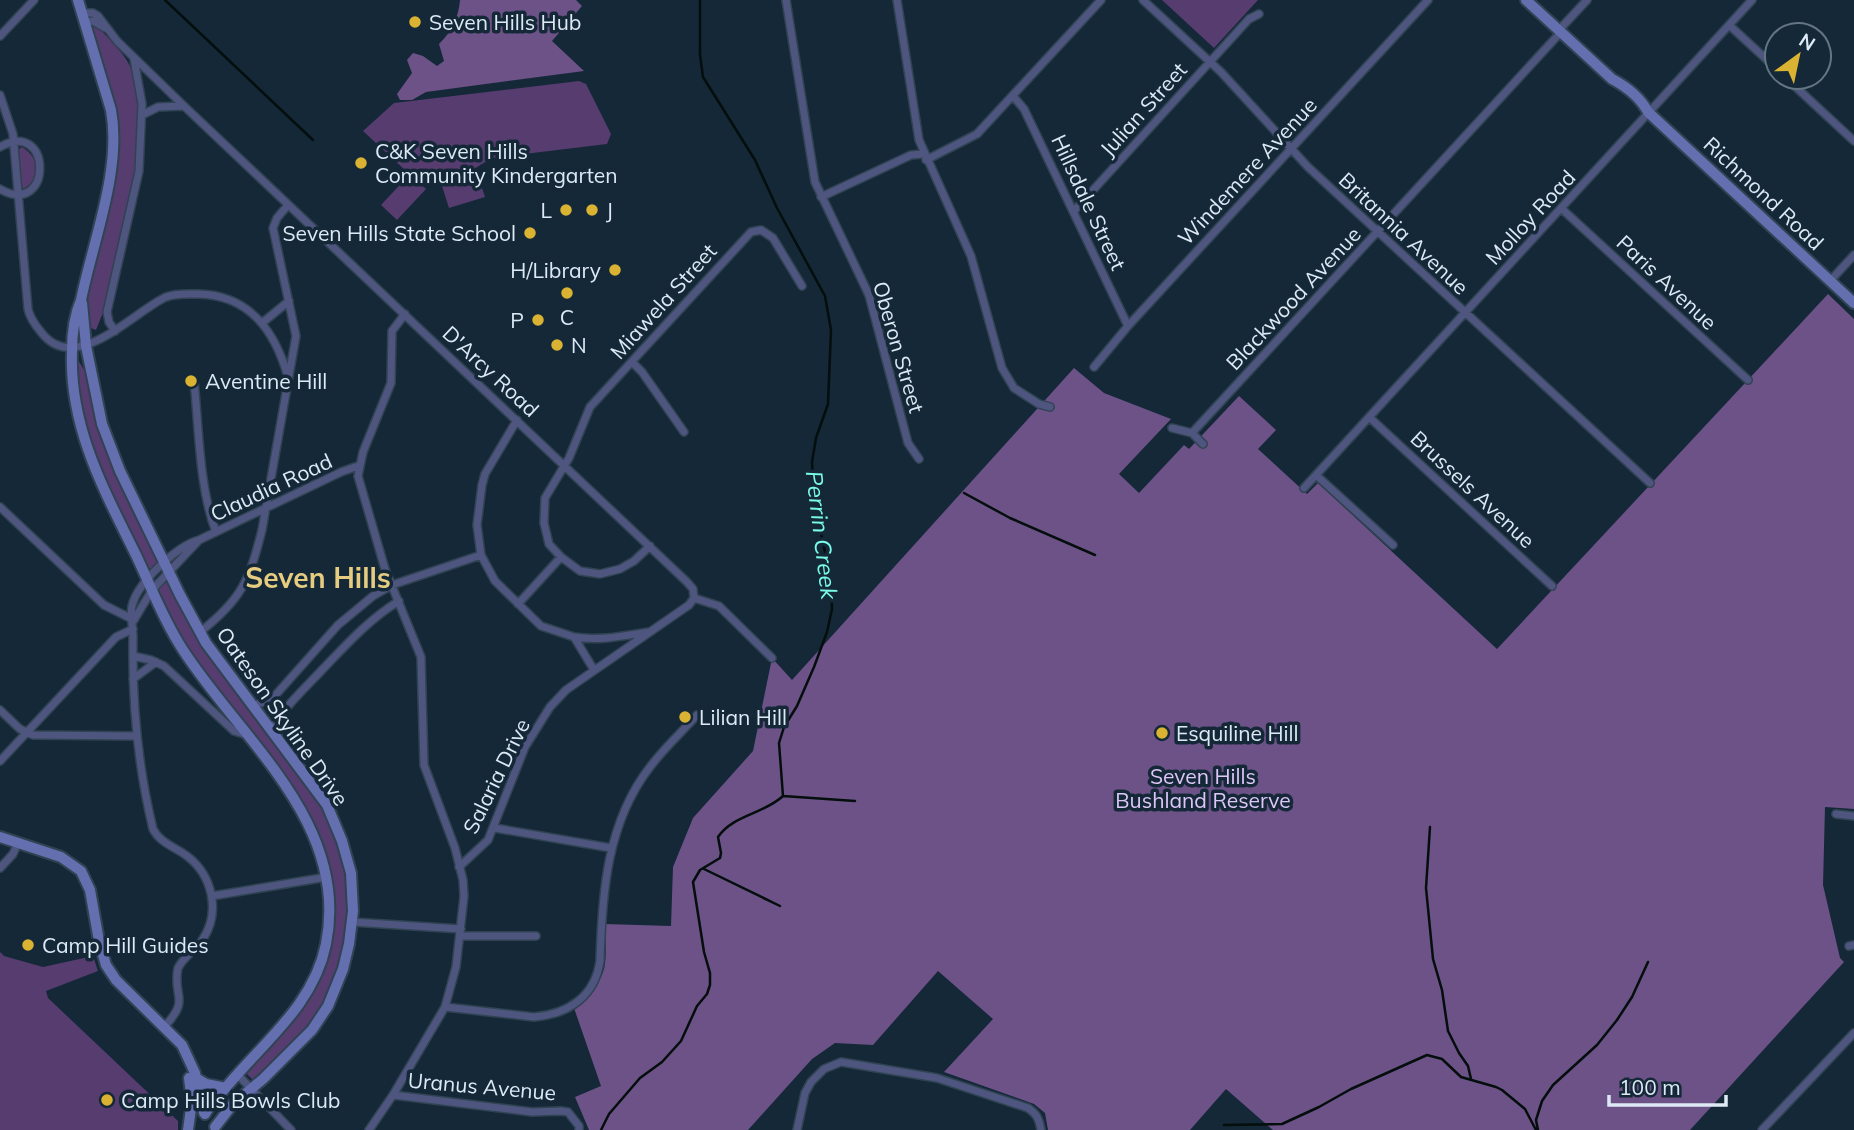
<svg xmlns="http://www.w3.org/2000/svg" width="1854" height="1130" font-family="Mulish,sans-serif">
	<rect width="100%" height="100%" fill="#142838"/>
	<path fill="#563c6f" d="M1162,0H1258L1214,48Z
		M92,24L98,27C108,38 122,51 129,64C158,123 118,247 104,310L96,330L88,327V291L118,145L90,27Z
		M579,81L586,84L611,134L607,144L492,158L457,179L428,182L416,172L406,171L363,131L394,103Z
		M22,147C40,158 43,178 23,189L21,186L19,149Z
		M410,174L426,189L397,220L381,205Z
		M478,176L485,197L449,208L442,186Z
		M76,357L88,376L161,561L151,571L148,569L100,476L77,403Z
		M166,580L171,585L322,801L345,855L351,911L337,977L318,1017L254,1081L245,1072L289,1024L331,928L319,837L184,646L156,590Z
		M0,952L4,956L43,967L93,956L98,971L46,991L48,998L178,1121V1130H0Z"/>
	<path fill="#6c5287" d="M460,0H576L582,6L552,41L584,71L426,92L412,100H400L397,94L412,73L407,60L413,53L423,56L437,66L444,61L439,44C451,33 459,16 460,0Z
		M1828,294L1854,319V809L1825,807L1823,885L1840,958L1844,962L1690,1130H1273L1226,1089L1190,1130H1048L1045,1113L1034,1104L944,1072L993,1019L938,971L873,1045L835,1043L812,1059L748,1130H589L575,1097L601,1086L574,1008C610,975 606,971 605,924L671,926L673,867L693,818L753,751L772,658L792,680L1074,368L1104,393L1171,419L1119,474L1139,493L1184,445L1189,449L1239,396L1276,430L1258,449L1307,494L1318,483L1497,649Z"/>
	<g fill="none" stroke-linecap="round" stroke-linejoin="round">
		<path stroke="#040e0c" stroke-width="2.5" d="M165,0L313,140
			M964,493L1010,518L1095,555
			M783,796L855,801
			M1430,827L1426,888L1433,959L1442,990L1448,1031L1459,1053L1468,1066L1471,1079
			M704,869L780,906
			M1224,1125L1282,1124L1319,1107L1351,1089L1427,1055L1442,1059L1461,1077L1496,1087L1502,1090L1525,1109L1536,1130
			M601,1130L609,1114L640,1078L662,1062L681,1041L697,1006L707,994L710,985V973L704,952L693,882L700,870L720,858L721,853L718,837C733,815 764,814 783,796L779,743L784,727L797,706L814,667L827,632L832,609L831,580L814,501L812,462L816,438L828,404L831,330L825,296L777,208L755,160L703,77L700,55V0
			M1538,1130L1536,1120L1542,1101L1553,1085L1597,1045L1617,1020L1632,997L1648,962"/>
		<g stroke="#304352" stroke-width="10">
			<path id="street" d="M786,0L815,182L869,295L908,443L919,459
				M897,0L919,140L971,256L1002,368L1014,388L1039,404L1050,407
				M1143,0L1221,72L1308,167L1650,483
				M83,13H93L98,16L117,41L184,106L687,582L693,589L694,598
				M84,22L93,21L105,28
				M1729,25L1777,69
				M1559,30L1587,0
				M0,36L34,0
				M1785,77L1854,141
				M0,95L13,134L28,309C30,318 35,325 41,332C75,377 133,312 166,297C176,293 187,294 198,294C250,295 275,331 288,377
				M1013,96L1024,109L1128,326
				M142,115L158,107L184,106
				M0,147C53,117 53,219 0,189
				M926,160L977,134L1101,0
				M821,197L911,155L923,154
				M1562,209L1748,380
				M1074,211L1249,19L1259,14
				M1830,281L1854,255
				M262,323L289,301
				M115,331L109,322L107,312L139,171L142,104L134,59
				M632,362L642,372L684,432
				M1094,367L1128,326L1428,0
				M194,381C199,428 199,488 216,532
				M1369,417L1552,586
				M517,420L485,474L482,485L477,525L481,555L495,581L541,626L574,637L594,670
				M1172,428L1192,433L1203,444
				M1192,433L1561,32
				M1316,475L1393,545
				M1304,488L1752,0
				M0,507L104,605L134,620
				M650,546L634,561L620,569L600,574L580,571L561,557L549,544L544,523L545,498L569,458L590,407L751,232L761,230L773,238L802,286
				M694,598L719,606L772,658
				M518,604L561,557
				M134,620L152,590L199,540
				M200,632C242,599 249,581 262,530L296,336L273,228L277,218L288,205
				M574,637C600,641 623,636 649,632
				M133,656L151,660L164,666L234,731L247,735
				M133,679L156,662
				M252,706L272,699L338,625L373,596L392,585L481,555
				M0,710L20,729L33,735L137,736
				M270,730C284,708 303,690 321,671C345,646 369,619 399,601
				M0,761L116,637L133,629
				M1836,814L1854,816
				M495,828L611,848
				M459,867L488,840L525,747L550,707L566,690L689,605L694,598
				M0,868L13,854L18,843
				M212,896L327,877
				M352,922L461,929
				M460,936H536
				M1849,946L1854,945
				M445,1007L534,1017C569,1014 595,996 600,961C602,893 607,822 650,767C664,748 682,732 697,715
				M165,1026C191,998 172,997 178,968C184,956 196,950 203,939C221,911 212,875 187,856C175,847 160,843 153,829C138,767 132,702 133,638C133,628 130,615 132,606C137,583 177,546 199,540L341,472L358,466
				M237,1074L291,1130
				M393,1095L532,1112L561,1111L568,1112L579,1126V1130
				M369,1130L393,1095L445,1007L456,967L464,896L463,880L455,848L424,765L421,657L385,569L358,476L363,452L391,383L392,331L405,314
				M797,1130L805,1093L811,1082L824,1069L841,1062L937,1078L1028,1108C1037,1114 1039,1119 1041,1130
				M1762,1130L1854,1033"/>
		</g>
		<g stroke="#304352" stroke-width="14">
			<path id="secondary" d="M78,0L111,110C122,169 93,241 81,300C74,316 72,334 72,351C69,427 104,490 136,555C151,587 164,621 183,650C242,741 350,823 326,944C314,1004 265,1041 228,1085C220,1095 211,1103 205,1114
				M1526,0L1612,79C1627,87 1640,97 1648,112L1854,303
				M82,303L86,346L102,424L120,471L180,595L206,643L327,805L342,841L351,873L353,911L349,944L343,969L328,1006L312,1030L263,1079L233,1104L215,1127
				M0,837L61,857L81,871L90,890L99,941L106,965L116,980L182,1045L195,1073L204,1113
				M196,1078L206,1084L226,1088
				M188,1130L192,1101L189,1078"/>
		</g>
		<use href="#street" stroke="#4e557e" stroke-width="7"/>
		<use href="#secondary" stroke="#646fb0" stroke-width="10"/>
	</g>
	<g fill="#dab333" stroke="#142838" stroke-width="2.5">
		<circle cx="415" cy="22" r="7"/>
		<circle cx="361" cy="163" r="7"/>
		<circle cx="566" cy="210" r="7"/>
		<circle cx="592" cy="210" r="7"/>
		<circle cx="530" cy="233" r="7"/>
		<circle cx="615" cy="270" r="7"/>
		<circle cx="567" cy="293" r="7"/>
		<circle cx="538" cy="320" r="7"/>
		<circle cx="557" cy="345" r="7"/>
		<circle cx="191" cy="381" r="7"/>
		<circle cx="685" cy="717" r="7"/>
		<circle cx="1162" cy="733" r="7"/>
		<circle cx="28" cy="945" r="7"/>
		<circle cx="107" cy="1100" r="7"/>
	</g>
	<g text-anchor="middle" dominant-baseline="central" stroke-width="7" stroke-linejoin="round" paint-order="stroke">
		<g font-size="21" fill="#ddeaf5" stroke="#142838" text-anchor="start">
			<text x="429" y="22">Seven Hills Hub</text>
			<text x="375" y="151">C&amp;K Seven Hills<tspan x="375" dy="24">Community Kindergarten</tspan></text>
			<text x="552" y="210" text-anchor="end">L</text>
			<text x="606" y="210">J</text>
			<text x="516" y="233" text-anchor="end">Seven Hills State School</text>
			<text x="601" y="270" text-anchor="end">H/Library</text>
			<text x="567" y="317" text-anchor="middle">C</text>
			<text x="524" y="320" text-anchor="end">P</text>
			<text x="571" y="345">N</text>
			<text x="205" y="381">Aventine Hill</text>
			<text x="699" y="717">Lilian Hill</text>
			<text x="1176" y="733">Esquiline Hill</text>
			<text x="42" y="945">Camp Hill Guides</text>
			<text x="121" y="1100">Camp Hills Bowls Club</text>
		</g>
		<g font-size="21" fill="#ddeaf5" stroke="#142838">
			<text transform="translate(1143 109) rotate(-48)">Julian Street</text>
			<text transform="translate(1247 171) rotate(-47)">Windemere Avenue</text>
			<text transform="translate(1764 193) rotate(43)">Richmond Road</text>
			<text transform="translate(1089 202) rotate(65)">Hillsdale Street</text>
			<text transform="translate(1530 217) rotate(-47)">Molloy Road</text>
			<text transform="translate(1404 233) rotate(43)">Britannia Avenue</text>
			<text transform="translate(1667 282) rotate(43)">Paris Avenue</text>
			<text transform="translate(1293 298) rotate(-47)">Blackwood Avenue</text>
			<text transform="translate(663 301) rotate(-48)">Miawela Street</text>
			<text transform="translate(899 347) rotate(74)">Oberon Street</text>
			<text transform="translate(491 371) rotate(43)">D'Arcy Road</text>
			<text transform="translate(271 487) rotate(-25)">Claudia Road</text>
			<text transform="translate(1473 489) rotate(43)">Brussels Avenue</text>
			<text transform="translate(283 716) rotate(55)">Oateson Skyline Drive</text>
			<text transform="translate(496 776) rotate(-64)">Salaria Drive</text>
			<text transform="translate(482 1086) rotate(5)">Uranus Avenue</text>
		</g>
		<g font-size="21" fill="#dec7f8" stroke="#142838">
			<text x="1203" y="776">Seven Hills<tspan x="1203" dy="24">Bushland Reserve</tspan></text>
		</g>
		<g font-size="23" font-style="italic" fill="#7afbe9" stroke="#142838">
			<text transform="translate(822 535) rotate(83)">Perrin Creek</text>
		</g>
		<g font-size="28" font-weight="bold" fill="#e6cc80" stroke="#142838">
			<text x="318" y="577">Seven Hills</text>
		</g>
	</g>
	<g transform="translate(1798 56) rotate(33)"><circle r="33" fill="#142838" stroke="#647684" stroke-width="2"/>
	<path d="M0-5L12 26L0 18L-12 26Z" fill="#dab333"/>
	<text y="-10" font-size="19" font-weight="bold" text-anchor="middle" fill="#ddeaf5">N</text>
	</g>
	<path d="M1609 1095v10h117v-10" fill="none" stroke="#ddeaf5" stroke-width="3.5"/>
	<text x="1619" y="1095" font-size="21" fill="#ddeaf5" stroke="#142838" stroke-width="5" paint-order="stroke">100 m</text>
</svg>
